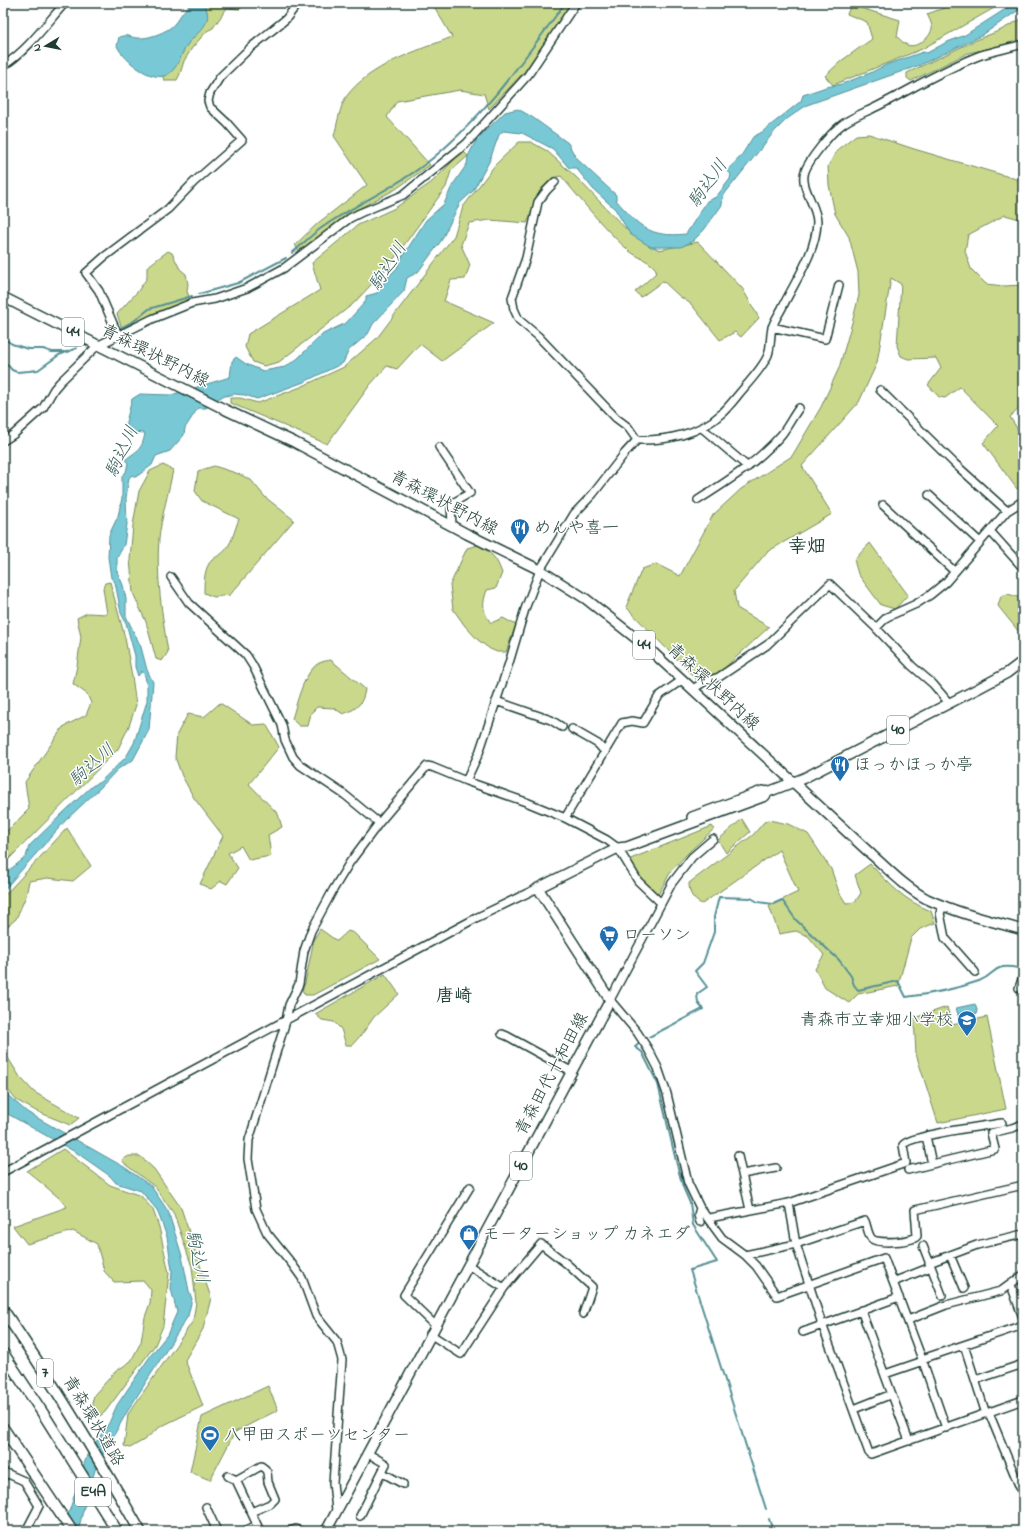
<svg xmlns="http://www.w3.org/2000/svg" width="1026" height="1534" font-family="'Indie Flower','Klee One',sans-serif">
	<rect width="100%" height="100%" fill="#fff"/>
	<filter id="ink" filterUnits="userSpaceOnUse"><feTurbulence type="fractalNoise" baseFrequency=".025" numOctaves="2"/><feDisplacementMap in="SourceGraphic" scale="8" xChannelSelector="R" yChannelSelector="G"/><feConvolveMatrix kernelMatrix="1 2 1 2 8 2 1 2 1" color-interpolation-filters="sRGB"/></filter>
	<g filter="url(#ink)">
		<path fill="#cad88c" stroke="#748a60" d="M192,3H243V7L239,9L227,8L213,28L207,31L192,48L184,61L180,74L177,80H164L159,67L199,7Z
			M432,3H571L525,71L489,109L484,94L460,90L397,101L387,117L430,165L396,189L356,210L299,251L295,245L318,223L367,185L334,136C337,125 340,106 346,97C369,65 417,51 452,37Z
			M958,3H1003L922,49L833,85L825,76L841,61L872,39L867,22L847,14L851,5L900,20L897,37C900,39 903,43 907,45C917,49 933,36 932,26C931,22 929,18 927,14Z
			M1023,18V39L1019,42L968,53L911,81L907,78V73L976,40L1001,30Z
			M869,134L914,149L1023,181V220L1005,215L968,235L965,251L971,269L986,284L1004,286L1023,285V405L1010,417L1023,438V486L1017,489L983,443L998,426L960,387L945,398L939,397L928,385L941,368L936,358L908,359L901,356L897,346L901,284L891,278L877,363L859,402L802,466L832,514L767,552L734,591L737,608L769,627L718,674L697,680L626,607L642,569L656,564L680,576L713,515L741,489L792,456L821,407L839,368L853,319L859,295L858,272L849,237L835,214L829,185L828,166L838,149L856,135Z
			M519,142H531L547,151L576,177L628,231L659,250L698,242L742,288L759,318L741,337L735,332L720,340L691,304L679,296L663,281L641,297L635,292L657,272C653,261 637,258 628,250C604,229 582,201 561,176L552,178L540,190L527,223L490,220L469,223L461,245L470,265L465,279L451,280L444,301L494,323L442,361L420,344L397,369L387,366L370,385L327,444L230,403V398H240L258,403L301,387L344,367L377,338L454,236L463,207L495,165Z
			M463,151L468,156L451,171L446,187L388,267L353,304L279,362L264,366L253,362L245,347L248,334L320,290L312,263L358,225L395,208L432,182Z
			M168,251L172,253L180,269L186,274L188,284L187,291L190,300L122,329L117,314L138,291L147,278V267Z
			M163,465L173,470C169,491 161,518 159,539C156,576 162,615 168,652L162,661L156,659L146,622L133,593L130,559L133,525L139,491L150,471Z
			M214,466L239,474L251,480L265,497L294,520L230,595L214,597L204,593C204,582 204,567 212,560C218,555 222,555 227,548C233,540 235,528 239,519L202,501L195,491L198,471Z
			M870,543L908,595L895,609L881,605L858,574L854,560Z
			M478,545C493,554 496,557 502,573L496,588L487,590C482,604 482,611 491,623L503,618L516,625L506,652H497L490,649L478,640L465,626L453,609L450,585L467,548Z
			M110,582L125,638L132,676L136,705L129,726L118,749L3,865V832L8,830L29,809L25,782L63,727L86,715L91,703L87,694L73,684L77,666L81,637L77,618L87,613L107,614L103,588L105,583Z
			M1008,594L1021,598L1023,600V629L1019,632L998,606L1001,596Z
			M331,660L365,689C363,704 357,709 343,714L334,708L317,707L311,713L308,726H299L292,719C297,703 302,679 314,667C318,662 325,661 331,660Z
			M220,703L253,725L266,724L279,747L249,784L278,814L282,827L268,835L271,856L249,860L241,846L228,853L238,868L227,884L221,881L211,889L200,884L223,836L194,798L182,776L175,757L177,734L188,714L204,717Z
			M742,819L750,832L726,853L718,840Z
			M769,820L788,824L808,834L831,869L839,892L846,903L855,902L861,893L855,875L870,864C891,885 903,900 931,911L935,923L920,929L911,938L898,986L858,994L849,1003L825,988L815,969L824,955L808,936L796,931L779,934L769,906L798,892L779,850L702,904C693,900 689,894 689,883L753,835L764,822Z
			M712,826L714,829L690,851L671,871L658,895L639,878L628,860Z
			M67,828L91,866L73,881L48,878L29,881L26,896L16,919L3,930V897Z
			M320,929L337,941L348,931L354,933L380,959L313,995H305L302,990L305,983L314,939Z
			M385,974L399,994L374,1017L362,1034L352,1045H346L341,1029L334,1022L322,1020L315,1014Z
			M947,1007L952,1025L987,1017L1006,1109L938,1123L916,1054L914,1018Z
			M3,1050L20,1077L34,1092L79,1118L70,1125L36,1111L16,1100L3,1084Z
			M63,1149L110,1185L141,1196L153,1210L159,1227L169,1273L163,1326L155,1345L105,1412L100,1416L92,1404L94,1395L115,1372L131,1361L141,1342L145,1317L150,1303L151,1290L144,1281L114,1282L104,1271L97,1244L73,1231L27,1244L13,1226L67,1207L58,1197L27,1171Z
			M129,1156H140L154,1169L181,1208L211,1298L203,1329L185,1360L203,1406L160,1427L144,1440L130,1448L124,1446L128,1414L193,1321L196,1302L192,1267L174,1214L155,1187L126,1165L122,1160Z
			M268,1386L278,1410L235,1432L210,1480L190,1472L202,1417Z"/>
		<path fill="#79c8d5" stroke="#559095" d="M193,3C200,3 205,3 207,11C211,26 195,34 187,45C181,54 179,65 171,72C156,87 124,61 117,46L119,37C128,34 129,37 137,38C147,39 161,34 170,28C179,21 182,9 193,3Z
			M1012,3H1023V7L981,36L920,65L807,105L787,119L774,132L723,196L722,205L704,230L693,241L681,247H651L630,234L615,209L593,189L576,168H569L553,149L522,133L503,131L499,135L489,162L473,191L460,203L441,241L418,272L407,278L404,291L373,324L368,334L349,350L343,363L304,382L257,399L245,395L234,394L221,397L206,408H198L185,428L184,435L170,451L156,456L152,465L136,477L132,475L129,478L126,498L127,524L124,545L117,558V571L123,585L126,599V616L141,647L147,670L153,682L149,730L133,760L118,769L100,788L66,820L3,891V875L26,857L29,846L65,811L92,786L100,782L126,757L134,743L147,701V687L145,676L142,671L138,676L135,667V656L126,623L121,613L115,582L111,578L108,557L109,535L118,516L122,498V476L126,472L128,463L125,460C137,450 142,451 145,433L131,432L130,436L126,422L132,399L140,394L171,395L230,377L232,361L236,357L246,364L263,371L285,367L297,359L323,334L346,323L366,301V296L377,293L386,279L397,268L399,262L426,220L444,204L452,186L467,164L468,156L477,139L505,112L518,109L532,117L568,143L576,158L616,195V200C639,226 649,238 686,234L707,201L716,197L730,179L731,174L727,171L741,156L753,137L762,132L801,101L803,95L826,87L842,84L870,73L888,64L923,52L927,53L945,43L965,35L1007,8Z
			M975,1004L978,1013L959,1018L956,1008Z
			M3,1091L27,1112L124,1167L151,1186L168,1211L182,1256L189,1291L192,1299L188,1316L127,1412L96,1467L84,1507L78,1531H63L87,1455L109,1423L117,1405L151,1355L167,1335L177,1312L171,1289L172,1270L167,1237L157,1210L141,1191L116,1183L110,1176L77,1153L6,1113L3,1109Z"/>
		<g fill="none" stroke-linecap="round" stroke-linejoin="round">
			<path stroke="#559095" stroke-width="2" d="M292,253C302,245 310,236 320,229C353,205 391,190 424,165C481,121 523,61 565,3
				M199,294L238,283L286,258
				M119,329L134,321L149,309L192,296
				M109,333L113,332
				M3,338L12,344L28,349H43L52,352H65
				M3,360L12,370L17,372L29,371L38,370L59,355L77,348
				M649,1037L703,1009L698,1003L697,994L707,987L695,971L703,963L714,932V917L719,897L751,898L758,902L773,904L782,900L796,920L839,960L851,976L854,985L858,990L898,981L906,997C931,994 956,989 979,981C998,974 991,963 1018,968
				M640,1043L635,1047L642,1052L658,1084L676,1161L683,1187L690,1203L693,1225L717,1262L690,1270L766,1509
				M769,1519L773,1531"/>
			<g stroke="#1f3d34" stroke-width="10">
				<path id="minor" d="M3,66C28,50 46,24 65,3
					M555,182L547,190L538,202L526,258L512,298L514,309L519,320L538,336L616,418L628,427L637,440
					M772,327L825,339L839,285
					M118,335L99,291L86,273L104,257L168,209L194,182L242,140L227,123L210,107L208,101L210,93L220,77L250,48L286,19L298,3
					M880,390L955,464L1007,511
					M702,428L748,467
					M3,441L14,434L43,408L54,389L60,382L97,346L152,319L192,303L215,299L247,288L284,268L350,218L360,213L403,195L466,144L528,75L576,3
					M439,447L470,493L451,504L452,526
					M929,495L980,542
					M698,500C728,481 758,462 782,434C788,426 793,416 799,408
					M883,505L954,571
					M990,531L1023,568
					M171,577L189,603L246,655L253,666L282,725L285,740L293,757L300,765L345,795L379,823
					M876,628L887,617L916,604L930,595L946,582L1007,511L1023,501
					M693,689L704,682L719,677L767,645L830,584L876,628L912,666L933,684L949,703
					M496,701L551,720L562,727
					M572,729L598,744L605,752
					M466,781L479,753L509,663L525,609L540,570L574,514L593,494L625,453L637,440C666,441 700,434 721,414C730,406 736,397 744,388C751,380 764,365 768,355C771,347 770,336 772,328C774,321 779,314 782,308C795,281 816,253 817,222C817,205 799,187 805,171C809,160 830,134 839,127C850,117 867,112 880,105C913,88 946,68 981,55C994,51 1009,48 1023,44
					M565,818L622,723L632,721L643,723L659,696L682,680
					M713,839L692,857L672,883L610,1000L637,1032L648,1049L658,1068L667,1094L688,1183L700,1208L722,1238L745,1255L756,1266L777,1296L884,1258L922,1359L946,1428
					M944,905L940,913L945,938L975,972
					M1019,988L1023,976
					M502,1034L507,1036L571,1071
					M926,1136L932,1164L995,1149L991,1133L1012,1128L1023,1124
					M738,1156L750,1210
					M908,1170L932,1164
					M3,1172L478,917L538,888
					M742,1174L776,1168
					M789,1203L796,1244L822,1324L869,1453L871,1454L1023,1400
					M700,1208L698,1215L700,1222
					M709,1218L789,1203L906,1163L903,1145C910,1135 985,1126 1002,1123
					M923,1246L942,1295
					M745,1255L796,1244L865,1221C867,1226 868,1235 872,1239C878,1244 913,1242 917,1236L915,1210L1019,1186
					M950,1255L964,1288
					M929,1263L977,1245L1023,1234
					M468,1265L504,1288
					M893,1282L931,1267
					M1011,1285L1023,1318
					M861,1310L909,1441
					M908,1320L946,1305L1001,1291L1023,1275
					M435,1325L404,1295L470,1187
					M803,1332L899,1297
					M430,1334L461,1354L504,1288L541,1244L567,1264L592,1287L583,1314
					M964,1345L986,1414
					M922,1359L1023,1325
					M885,1374L923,1361
					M975,1380L1023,1364
					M854,1409L892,1394
					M989,1413L1023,1495
					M383,1473L403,1484
					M228,1476L236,1480L260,1531
					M3,1478L6,1473L24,1481L39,1506L26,1531
					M236,1480L261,1466L265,1469L267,1472L268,1482L275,1499L270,1504L251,1512
					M206,1507L217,1531
					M336,1510L333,1483L342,1360L337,1342L316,1316L302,1278L292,1264L267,1233L256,1209L248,1159L249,1140L286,1021L289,1005L299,984L304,951L311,931L333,890L350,862L379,823L427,766L432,767L466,781L526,802L565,818L607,840L618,848L638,881L661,903
					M360,1516L386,1464L367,1453
					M245,1531L257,1525
					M290,1531L296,1529L300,1531"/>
			</g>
			<g stroke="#1f3d34" stroke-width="12">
				<path id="major" d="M3,297L226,410L294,442L467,534L540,570L586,599L647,647L872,855C889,870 906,888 927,899C957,913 991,921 1023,930
					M692,817L762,791L768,792L804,778L979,688L1007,673L1023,661
					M326,1531L610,1000L538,888L618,848L627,847L765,796L768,792"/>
			</g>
			<g stroke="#1f3d34" stroke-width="13">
				<path id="highway" d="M3,1310C52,1381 97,1455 140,1531
					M3,1353L46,1418L117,1531
					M3,1428L72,1531"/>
			</g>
			<use href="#minor" stroke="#fff" stroke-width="7"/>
			<use href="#major" stroke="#fff" stroke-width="9"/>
			<use href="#highway" stroke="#fff" stroke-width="10"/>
		</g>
	</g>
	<defs>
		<g id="restaurant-pin" transform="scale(1)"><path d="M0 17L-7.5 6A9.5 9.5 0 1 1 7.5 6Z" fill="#1f6fb2" stroke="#fff"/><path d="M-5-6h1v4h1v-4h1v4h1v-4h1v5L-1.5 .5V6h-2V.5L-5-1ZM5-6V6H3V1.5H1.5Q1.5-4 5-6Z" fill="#fff"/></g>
		<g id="supermarket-pin" transform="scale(1)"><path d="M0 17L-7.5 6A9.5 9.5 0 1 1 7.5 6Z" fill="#1f6fb2" stroke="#fff"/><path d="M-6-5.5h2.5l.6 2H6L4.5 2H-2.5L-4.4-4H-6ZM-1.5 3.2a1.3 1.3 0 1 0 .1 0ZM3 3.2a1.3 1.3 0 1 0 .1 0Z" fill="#fff"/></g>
		<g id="school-pin" transform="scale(1)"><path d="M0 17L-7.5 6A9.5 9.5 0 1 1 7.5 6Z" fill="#1f6fb2" stroke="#fff"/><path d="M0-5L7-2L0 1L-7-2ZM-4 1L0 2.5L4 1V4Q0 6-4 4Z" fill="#fff"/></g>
		<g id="shop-pin" transform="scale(1)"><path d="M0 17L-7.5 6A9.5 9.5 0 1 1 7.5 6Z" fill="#1f6fb2" stroke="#fff"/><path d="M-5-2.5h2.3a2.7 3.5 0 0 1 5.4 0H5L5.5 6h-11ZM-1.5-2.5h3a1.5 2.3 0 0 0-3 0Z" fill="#fff"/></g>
		<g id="stadium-pin" transform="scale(1)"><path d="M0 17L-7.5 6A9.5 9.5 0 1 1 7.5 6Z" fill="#1f6fb2" stroke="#fff"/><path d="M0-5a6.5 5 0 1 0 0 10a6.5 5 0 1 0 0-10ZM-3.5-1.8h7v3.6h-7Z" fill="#fff"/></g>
	</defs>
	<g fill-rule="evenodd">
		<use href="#restaurant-pin" x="520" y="528"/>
		<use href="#restaurant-pin" x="840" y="765"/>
		<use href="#supermarket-pin" x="609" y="935"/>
		<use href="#school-pin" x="967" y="1020"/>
		<use href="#shop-pin" x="469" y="1234"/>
		<use href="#stadium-pin" x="210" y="1435"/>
	</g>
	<g text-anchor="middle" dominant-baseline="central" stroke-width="3" stroke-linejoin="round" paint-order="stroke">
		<g fill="#fff" stroke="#627771" stroke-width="1">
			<rect x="62" y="318" width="22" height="28" rx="3"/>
			<rect x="633" y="631" width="22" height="28" rx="3"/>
			<rect x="887" y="716" width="22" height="28" rx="3"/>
			<rect x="510" y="1152" width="22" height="28" rx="3"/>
			<rect x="37" y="1359" width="16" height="28" rx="3"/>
			<rect x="75" y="1478" width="36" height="28" rx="3"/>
		</g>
		<g font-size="16" font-weight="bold" fill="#1f3d34">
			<text x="73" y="332">44</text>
			<text x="644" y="645">44</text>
			<text x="898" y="730">40</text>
			<text x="521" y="1166">40</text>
			<text x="45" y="1373">7</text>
			<text x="93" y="1492">E4A</text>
		</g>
		<g font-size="17" fill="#1f3d34" stroke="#fff">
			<text transform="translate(155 356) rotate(27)">青森環状野内線</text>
			<text transform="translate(444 503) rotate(28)">青森環状野内線</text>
			<text transform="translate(713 687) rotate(43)">青森環状野内線</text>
			<text transform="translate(552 1074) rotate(-62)">青森田代十和田線</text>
			<text transform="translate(93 1421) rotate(59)">青森環状道路</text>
		</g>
		<g font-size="17" fill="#1f3d34" stroke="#fff" text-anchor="start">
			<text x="534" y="528">めんや喜一</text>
			<text x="854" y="765">ほっかほっか亭</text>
			<text x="623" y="935">ローソン</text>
			<text x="953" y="1020" text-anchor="end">青森市立幸畑小学校</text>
			<text x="483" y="1234">モーターショップ カネエダ</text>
			<text x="224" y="1435">八甲田スポーツセンター</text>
		</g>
		<g font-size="18" font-style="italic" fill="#36605c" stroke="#fff">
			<text transform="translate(709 184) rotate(-55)">駒込川</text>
			<text transform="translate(389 267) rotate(-58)">駒込川</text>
			<text transform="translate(123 452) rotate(-65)">駒込川</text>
			<text transform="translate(93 766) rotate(-42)">駒込川</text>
			<text transform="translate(196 1257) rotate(78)">駒込川</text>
		</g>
		<g font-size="18" font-weight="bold" fill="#1f3d34" stroke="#fff">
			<text x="454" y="997">唐崎</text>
		</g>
		<g font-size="19" font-weight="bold" fill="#1f3d34" stroke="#fff">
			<text x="807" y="547">幸畑</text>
		</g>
	</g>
	<rect width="1026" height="1534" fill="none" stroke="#fff" stroke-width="16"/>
	<rect x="8" y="8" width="1010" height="1518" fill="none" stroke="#1f3d34" stroke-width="1.5" filter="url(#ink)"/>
	<g transform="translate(46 46) rotate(260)" stroke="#ffffff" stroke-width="3" paint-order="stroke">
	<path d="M0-3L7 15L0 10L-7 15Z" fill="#1f3d34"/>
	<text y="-6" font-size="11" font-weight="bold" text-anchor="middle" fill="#1f3d34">N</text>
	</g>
</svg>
